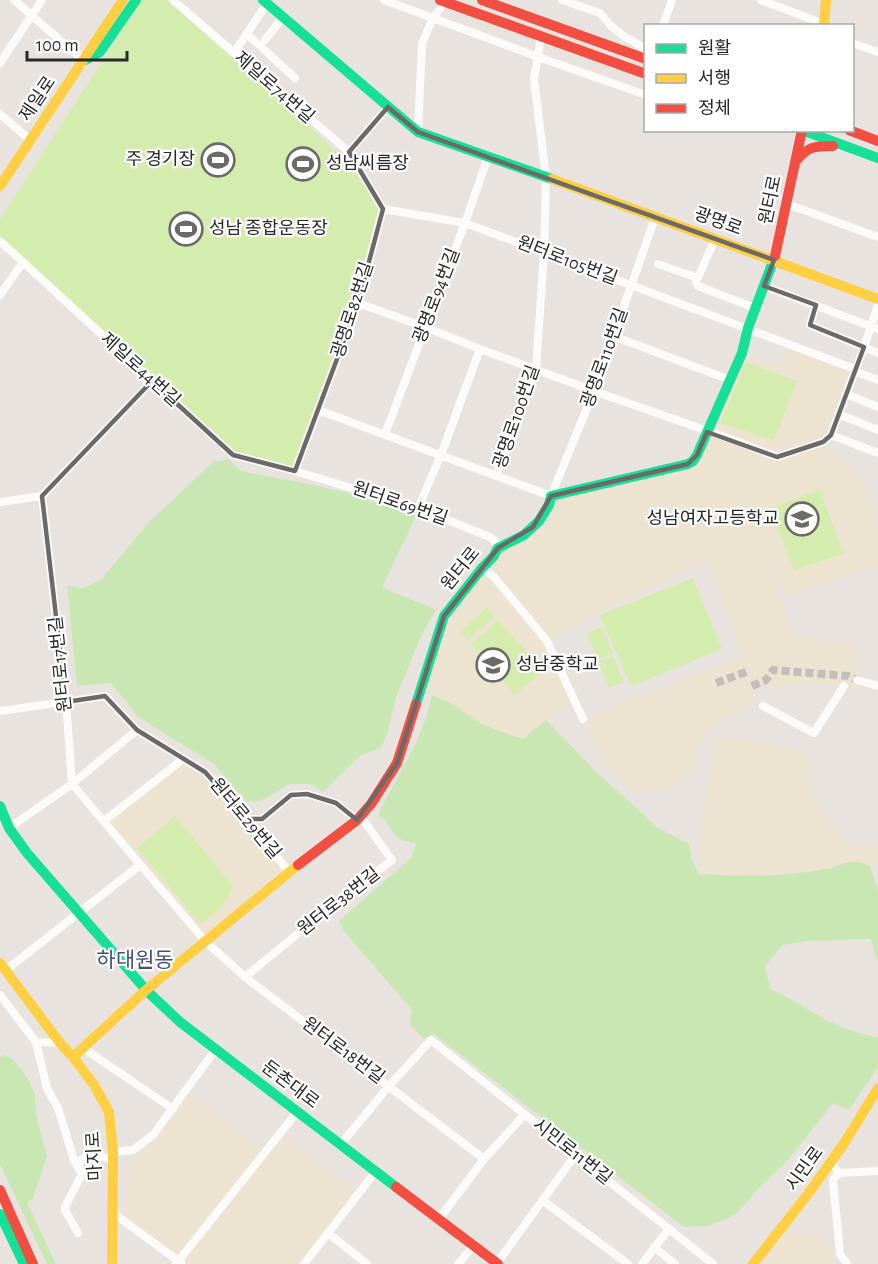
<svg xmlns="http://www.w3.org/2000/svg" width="878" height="1264" font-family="'Alegreya Sans','Noto Sans KR',sans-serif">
	<rect width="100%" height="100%" fill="#e8e3de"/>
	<path fill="#ede3d1" d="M788,346L849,370L841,395L822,440L772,451L710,430L742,353L779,366Z
		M707,432L777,457L823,442L836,458L842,460L866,486L878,519V564L787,596L758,547L774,577L793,635L858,647L857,680L856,687L844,686H752L757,699L705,733L691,770L668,791H633L610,770L583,719L615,704L681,682L740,659L751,682L708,561L668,579L592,616L547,641L571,700L524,739L507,734L482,724L450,703L432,695L422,686L444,616L498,548L533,527L555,495L690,463Z
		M715,736L768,744L808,754L812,799L847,843L878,845V863L870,866L860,861L844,863L825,869L742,876L698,872L702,815Z
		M183,759L205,772L289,872L205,941L104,821Z
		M188,1092L264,1153L280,1134L359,1193L303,1264H182L123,1220L130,1163Z
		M784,1233L814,1235L829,1245L835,1264H759Z"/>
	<path fill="#c8e7b3" d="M228,458L240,471L304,483L348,493L416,516L382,587L436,610L422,634L410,663L396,697L387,734L381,748L361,755L323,792L311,784H290L264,799L255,802L246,801L214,764L138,717L111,683L77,686L67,585L81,589L101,580L148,523L214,461H220Z
		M432,695L450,703L482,724L507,734L523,739L546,720L602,778L630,802L655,826L689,844L692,860L699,874C739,876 786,877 825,869C844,866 850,856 870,866L878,890V961L875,955L871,939L807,941L782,945L765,966L770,989C794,999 814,1015 837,1025C850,1031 864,1034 878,1038V1067L849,1110L833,1103L789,1159L758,1189L737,1213L724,1220L708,1226L684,1227L434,1034L424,1039L411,1026L410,1019L412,1010L344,931L339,921L411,858L416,843C409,842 400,841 394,834C387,826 389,821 378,816C383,804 389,794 395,782C411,754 426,726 432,695Z
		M4,1055L12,1059L21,1069L29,1081L35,1095L36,1114L47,1156L33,1198L27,1203L56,1264H47L0,1164V1057Z"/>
	<path fill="#d5ecaf" d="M142,0H167L343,157L379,206L352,305L293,467L233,455L0,239V219Z
		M746,362L797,381L774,440L720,423Z
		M820,490L843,553L794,571L770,508Z
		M693,578L722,649L631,686L600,615Z
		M487,608L494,617L468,640L461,631Z
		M498,620L543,671L515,695L471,644Z
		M602,627L613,653L598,659L587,634Z
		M613,656L624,682L609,688L598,662Z
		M175,816L232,885C227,906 217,912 200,924L137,848Z"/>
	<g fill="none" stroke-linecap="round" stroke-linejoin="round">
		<path stroke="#c2beba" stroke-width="8" stroke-dasharray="8 4" stroke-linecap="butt" d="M716,683L746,672
			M752,686L766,680L773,670L848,676L857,680"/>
		<path stroke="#fcfbfa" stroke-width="8" d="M14,0L84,61
			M173,0L349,152L383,209L358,303L295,471
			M384,0L433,18L445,2
			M562,0L600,13L611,26L625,37L643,47L646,51
			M761,0L824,24
			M663,26L672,0
			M247,34L295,78
			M265,40L283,17
			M852,43L878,52
			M234,53L267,3
			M0,63L42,0
			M0,114L30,140
			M418,132L422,43L433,18L538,57L646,95
			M349,152L388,107
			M787,204L878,237
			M383,209L465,223L855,369
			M715,239L696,282L698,286L755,308
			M0,241L233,455L295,471L418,508L490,537L497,543L498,548
			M658,264L698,278
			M764,286L878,329
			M0,295L23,262
			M358,303L425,327L480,349L594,391L739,442L777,457L823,442L831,435L864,347L878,305
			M816,305L810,325L878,353
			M613,336L730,380
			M854,371L878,380
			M846,394L878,407
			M318,410L551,496L594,391L655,218
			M838,414L878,430
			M385,434L465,223L488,157
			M831,435L878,453
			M496,476L536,369L544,252L546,177L534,79L541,37
			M42,496L66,702L72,784L205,941L245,977L484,1159
			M0,502L42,496L152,381
			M418,508L441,455L480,349
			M482,568L494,577L547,641L583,719
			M857,680L878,686
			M763,706L814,733L844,686
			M0,711L105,696L137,730L205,772L247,819L289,872
			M247,819H262L291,795L307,794L336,803L357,820
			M104,821L183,759
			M9,828L72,784L137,730
			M6,970L140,865
			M245,977L324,912L392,860L361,817
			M0,995L36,1042L60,1043
			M36,1042L47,1088L58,1108L74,1160L78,1167
			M83,1048L173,1109
			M341,1144L389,1086L431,1040L713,1264
			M113,1152L133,1150L153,1135L216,1049
			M831,1162L839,1173L878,1171
			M839,1173L833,1180L840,1254L847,1264
			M542,1200L628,1264
			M113,1213L181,1263
			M439,1219L484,1159L525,1114
			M78,1233L65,1210V1207L81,1176V1172L78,1167L81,1160L89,1155L113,1159
			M328,1233L367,1264
			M654,1247L675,1264
			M497,1263L576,1154
			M176,1264L298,1111
			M304,1264L376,1171
			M458,1264L473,1246
			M642,1264L669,1229"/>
		<path stroke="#16e098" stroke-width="10" d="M263,0L418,132L552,179
			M85,60L100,52L136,0
			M802,130L878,158
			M416,704L444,616L482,568L493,557L498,548L524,535L539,521L549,505L551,496L688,464L693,461L697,455L742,353L748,328L775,256
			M0,806L9,828L27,853L146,990L180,1022L396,1187
			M0,1214L24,1264"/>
		<path stroke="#ffcf43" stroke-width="10" d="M824,26L826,0
			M552,179L878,299
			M0,186L123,0
			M0,963L60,1043L73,1057L94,1085L109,1112L113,1152L112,1264
			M73,1057L146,990L298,865
			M753,1264L808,1194L845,1142L878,1088"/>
		<path stroke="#f24e42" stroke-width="10" d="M440,0L646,74
			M482,0L646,59
			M849,130L878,141
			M796,161C808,146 815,146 833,146
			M775,256L802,130
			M298,865L357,820L371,804L397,763L416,704
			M396,1187L498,1264
			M0,1190L33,1264"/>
	</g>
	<path fill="none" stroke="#6c6a68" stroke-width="4.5" stroke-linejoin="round" d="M388,107L418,132L774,260L764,286L816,305L810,325L864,347L831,435L823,442L777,457L707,432L697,455L688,464L551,496L533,527L498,548L444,616L397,763L357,820L336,803L307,794L291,795L262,819H247L205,772L137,730L105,696L66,702L42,496L152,381L233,455L295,471L358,303L383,209L349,152Z"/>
	<defs>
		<g id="stadium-ring" transform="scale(1.725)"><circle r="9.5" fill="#fff" stroke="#6c6a68" stroke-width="1.5"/><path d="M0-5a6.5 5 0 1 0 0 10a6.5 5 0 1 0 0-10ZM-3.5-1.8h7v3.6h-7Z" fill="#6c6a68"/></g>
		<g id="school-ring" transform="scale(1.725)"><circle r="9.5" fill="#fff" stroke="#6c6a68" stroke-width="1.5"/><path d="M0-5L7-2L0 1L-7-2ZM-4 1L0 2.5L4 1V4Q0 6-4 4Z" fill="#6c6a68"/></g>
	</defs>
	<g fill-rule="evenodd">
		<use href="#stadium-ring" x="218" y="160"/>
		<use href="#stadium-ring" x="303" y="164"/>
		<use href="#stadium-ring" x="186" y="229"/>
		<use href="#school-ring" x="802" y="519"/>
		<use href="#school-ring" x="493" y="665"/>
	</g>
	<g text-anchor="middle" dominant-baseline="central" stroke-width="4.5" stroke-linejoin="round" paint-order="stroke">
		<g font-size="18" fill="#292929" stroke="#fff">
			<text transform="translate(274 88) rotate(41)">제일로74번길</text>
			<text transform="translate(38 99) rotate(-56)">제일로</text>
			<text transform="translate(771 200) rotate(-78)">원터로</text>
			<text transform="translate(718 222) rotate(20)">광명로</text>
			<text transform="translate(567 261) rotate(21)">원터로105번길</text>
			<text transform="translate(437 296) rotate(-69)">광명로94번길</text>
			<text transform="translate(353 310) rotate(-72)">광명로82번길</text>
			<text transform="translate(605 358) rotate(-70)">광명로110번길</text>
			<text transform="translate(140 370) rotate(42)">제일로44번길</text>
			<text transform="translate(517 417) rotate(-71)">광명로100번길</text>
			<text transform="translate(400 504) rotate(19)">원터로69번길</text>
			<text transform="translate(461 569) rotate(-51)">원터로</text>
			<text transform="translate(61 664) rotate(-96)">원터로17번길</text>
			<text transform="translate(245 819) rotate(50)">원터로29번길</text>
			<text transform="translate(339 902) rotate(-38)">원터로38번길</text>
			<text transform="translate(343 1051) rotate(37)">원터로18번길</text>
			<text transform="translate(290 1085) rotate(37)">둔촌대로</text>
			<text transform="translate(572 1152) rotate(38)">시민로11번길</text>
			<text transform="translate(95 1156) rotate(-93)">마지로</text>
			<text transform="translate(805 1169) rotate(-54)">시민로</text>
		</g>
		<g font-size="18" fill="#292929" stroke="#fff" text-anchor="start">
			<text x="195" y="160" text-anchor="end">주 경기장</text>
			<text x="326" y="164">성남씨름장</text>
			<text x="209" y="229">성남 종합운동장</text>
			<text x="779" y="519" text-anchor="end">성남여자고등학교</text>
			<text x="516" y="665">성남중학교</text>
		</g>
		<g font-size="21" fill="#454f7e" stroke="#fff">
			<text x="135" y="960">하대원동</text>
		</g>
	</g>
	<rect x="644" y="24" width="210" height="108" fill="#ffffff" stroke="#a9a9a9" stroke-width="1.5"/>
	<rect x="656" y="44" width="30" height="9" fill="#16e098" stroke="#a9a9a9" stroke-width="1.5"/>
	<text x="698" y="54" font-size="18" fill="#292929">원활</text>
	<rect x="656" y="74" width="30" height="9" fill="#ffcf43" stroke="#a9a9a9" stroke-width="1.5"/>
	<text x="698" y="84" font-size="18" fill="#292929">서행</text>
	<rect x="656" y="104" width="30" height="9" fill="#f24e42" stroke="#a9a9a9" stroke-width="1.5"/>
	<text x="698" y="114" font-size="18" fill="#292929">정체</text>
	<path d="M27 51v9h100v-9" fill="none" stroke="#292929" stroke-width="3"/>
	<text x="36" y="51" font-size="18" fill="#292929" stroke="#ffffff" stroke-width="4.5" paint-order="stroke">100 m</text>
</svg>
